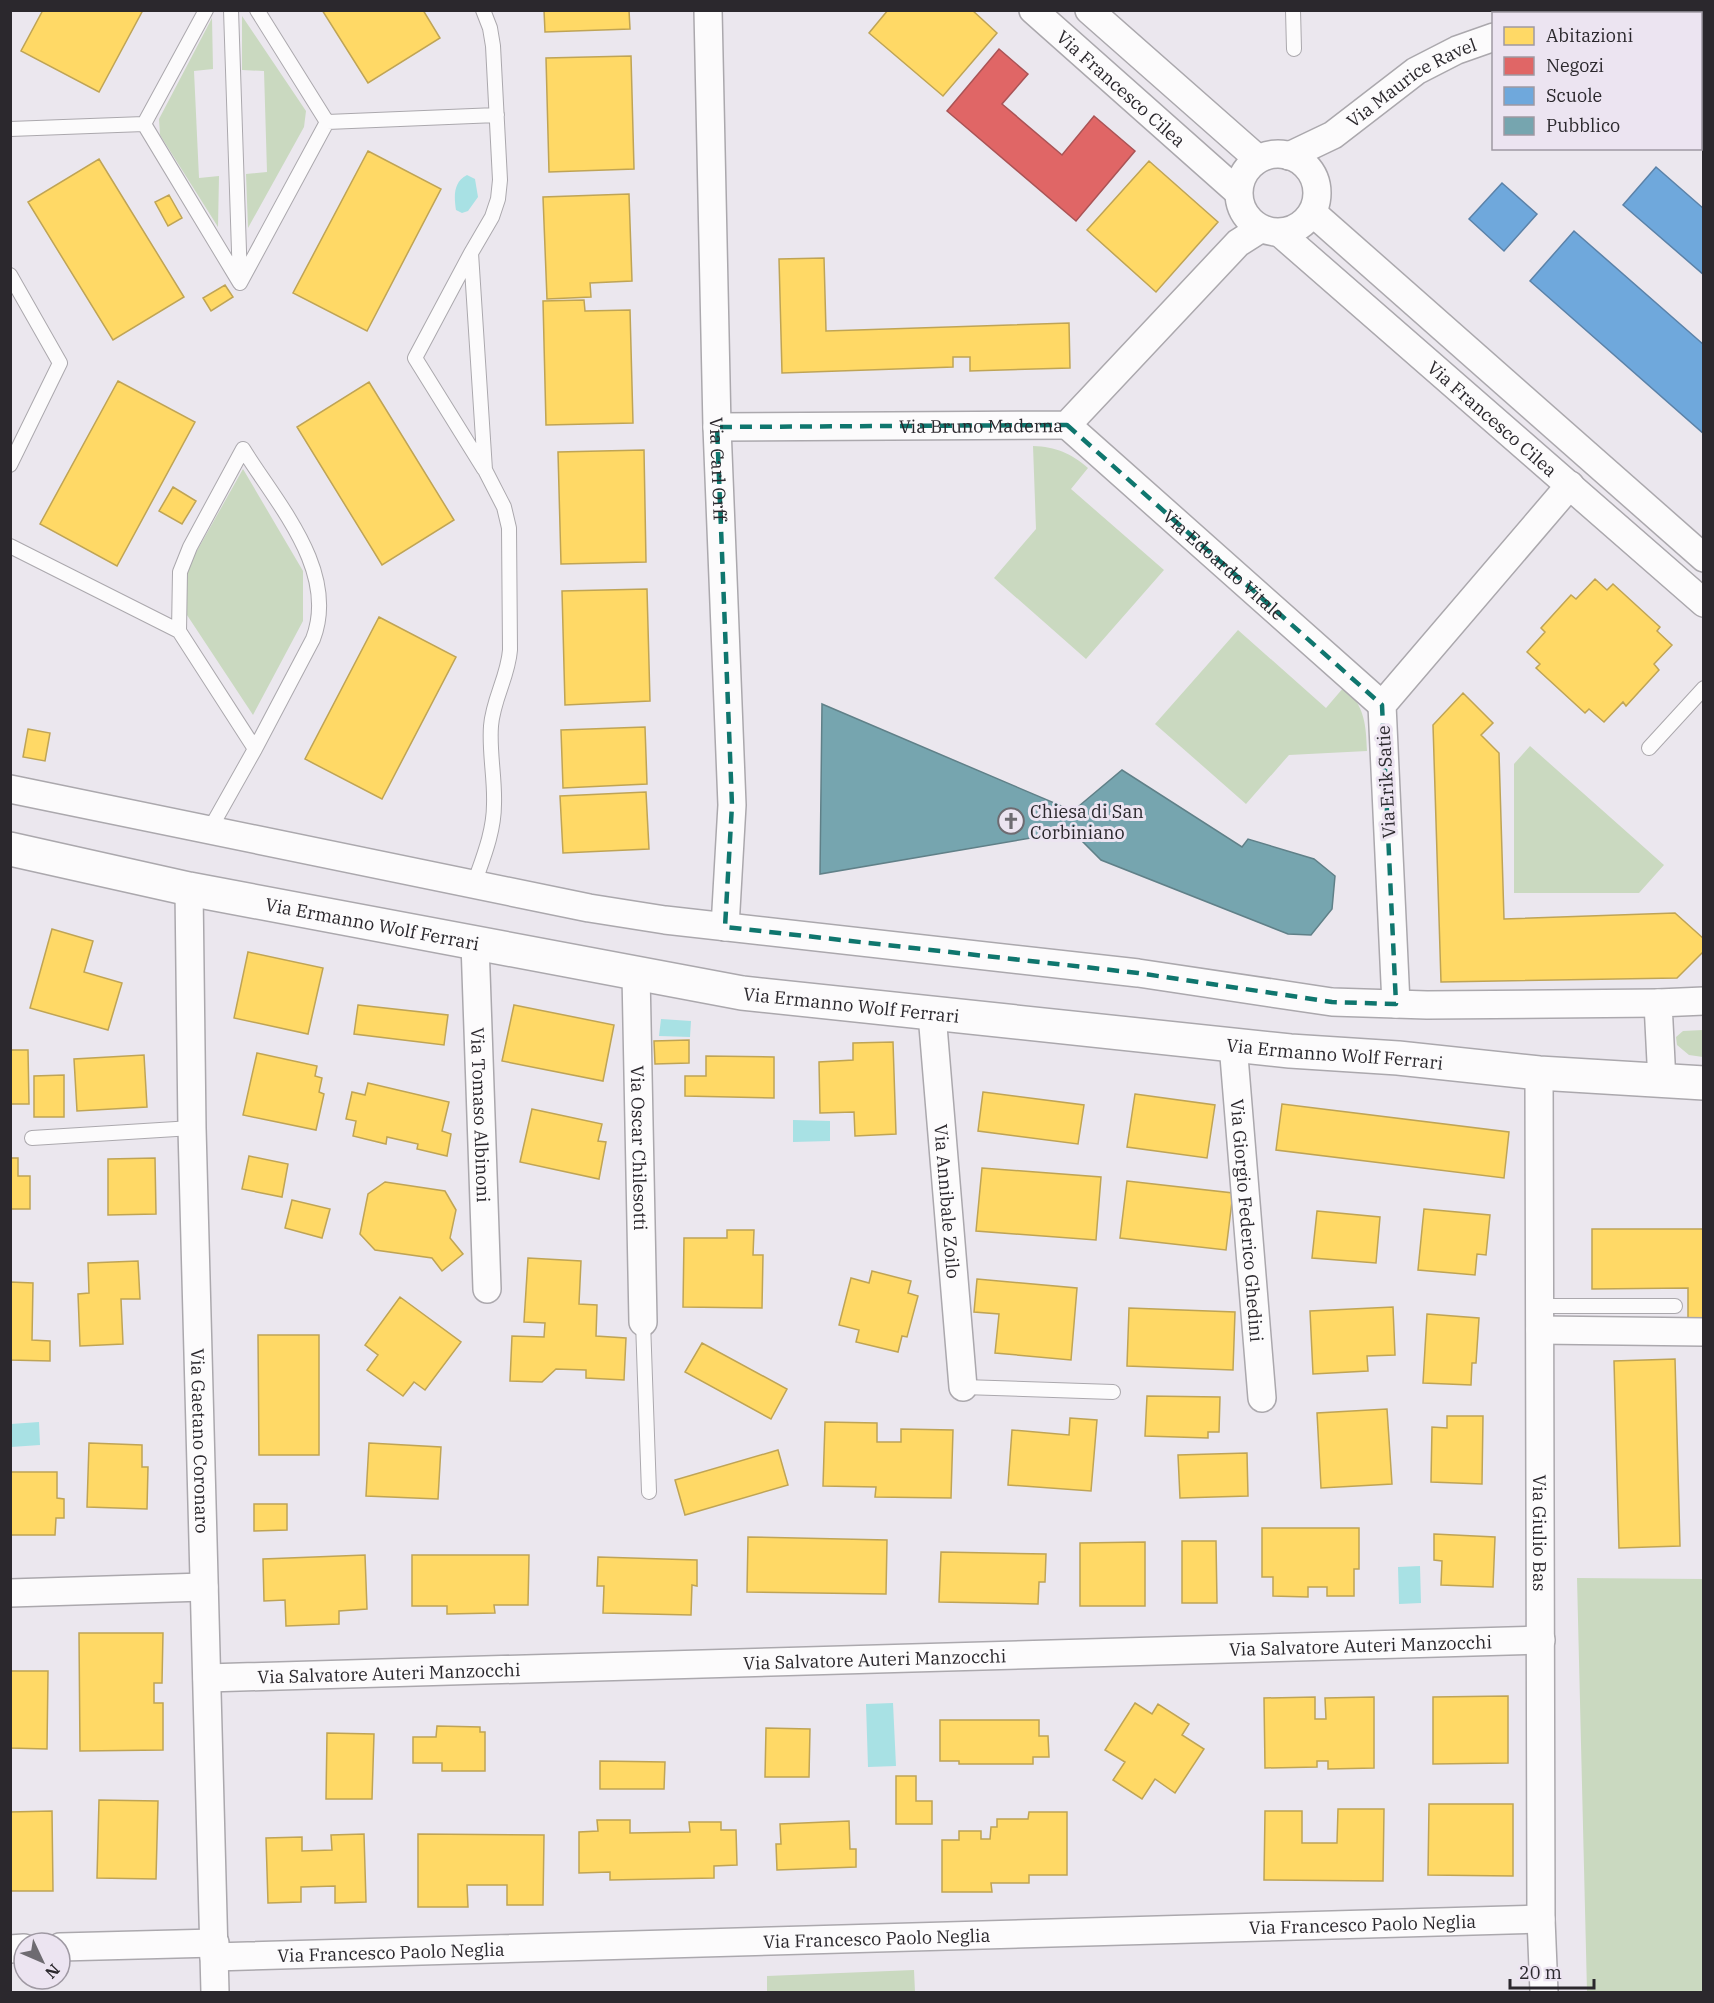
<svg xmlns="http://www.w3.org/2000/svg" width="1714" height="2003" font-family="'IBM Plex Serif',serif">
	<rect width="100%" height="100%" fill="#ebe7ee"/>
	<path fill="#cad9c0" d="M242,16L306,111L304,127L248,228L246,174L267,172L264,71L242,70Z
		M212,18L213,69L194,71L199,178L219,176L218,227L160,135L159,119Z
		M1033,446C1056,447 1071,453 1088,468L1071,489L1164,570L1086,659L994,578L1036,529Z
		M243,469L303,571V621L253,715L185,612V572Z
		M1238,630L1326,708L1344,687C1365,706 1366,725 1367,751L1289,755L1246,804L1155,724Z
		M1530,746L1664,865L1639,893H1514V764Z
		M1703,1030V1057L1689,1055L1677,1045L1676,1037L1683,1031Z
		M1577,1578L1703,1579V1992H1587Z
		M914,1970L915,1992H767V1976Z"/>
	<path fill="#a8e1e4" d="M467,175L475,179L478,197L468,211L462,213L456,210C454,197 453,182 467,175Z
		M661,1019L691,1021L690,1037L659,1036Z
		M793,1120L830,1121V1141L793,1142Z
		M39,1422L40,1445L11,1447V1424Z
		M1420,1566L1421,1603L1399,1604L1398,1567Z
		M893,1703L896,1766L868,1767L866,1704Z"/>
	<path fill="#ffd966" stroke="#bfa455" stroke-width="1.5" d="M43,10H143L99,92L21,51Z
		M322,10H423L440,38L368,83Z
		M544,10H629L630,29L545,32Z
		M888,10H972L997,33L943,96L869,33Z
		M631,56L634,169L549,172L546,58Z
		M368,151L441,189L367,331L293,293Z
		M99,159L184,297L113,340L28,202Z
		M1149,161L1218,222L1156,292L1087,230Z
		M629,194L632,281L590,283L591,297L547,299L543,197Z
		M169,195L182,218L168,226L155,202Z
		M824,258L826,331L1069,323L1070,368L970,371V357H953V367L782,373L779,259Z
		M225,285L233,297L211,311L203,298Z
		M584,300L585,311L630,310L633,423L546,425L543,301Z
		M118,381L195,422L117,566L40,524Z
		M369,382L454,520L382,565L297,427Z
		M644,450L646,562L561,564L558,452Z
		M173,487L196,501L182,524L159,511Z
		M1595,579L1607,590L1613,584L1660,627L1657,631L1672,645L1654,664L1659,670L1626,706L1623,702L1604,722L1589,709L1585,713L1536,668L1540,664L1527,652L1545,632L1541,628L1571,595L1576,599Z
		M647,589L650,701L565,705L562,591Z
		M379,617L456,657L382,799L305,759Z
		M1463,693L1493,723L1481,735L1499,753L1504,919L1675,913L1704,939V951L1677,978L1441,982L1433,725Z
		M645,727L647,784L563,788L561,730Z
		M28,729L50,733L45,761L23,757Z
		M646,792L649,849L563,853L560,796Z
		M52,929L93,941L84,972L122,983L108,1030L30,1008Z
		M248,952L323,968L308,1034L234,1018Z
		M358,1005L448,1015L444,1045L354,1034Z
		M514,1005L614,1025L603,1081L502,1061Z
		M689,1040V1063L655,1064L654,1041Z
		M893,1042L896,1134L855,1136L854,1112L820,1113L819,1062L853,1060V1043Z
		M10,1050H28L29,1104H10Z
		M257,1053L317,1066L315,1076L322,1078L319,1092L324,1094L316,1130L243,1115Z
		M144,1055L147,1107L77,1111L74,1059Z
		M706,1056L774,1057V1098L685,1096V1076H706Z
		M64,1075V1117H34V1076Z
		M368,1083L449,1102L442,1131L451,1134L447,1156L417,1149L418,1144L387,1137L386,1144L353,1136L356,1121L346,1119L352,1092L365,1095Z
		M983,1092L1084,1105L1078,1144L978,1131Z
		M1135,1094L1215,1105L1207,1158L1127,1147Z
		M1282,1104L1509,1132L1504,1178L1276,1150Z
		M532,1109L602,1124L598,1141L606,1142L599,1179L520,1162Z
		M249,1156L288,1164L282,1197L242,1189Z
		M10,1158H18V1176H30V1209H10Z
		M155,1158L156,1214L108,1215V1159Z
		M982,1168L1101,1177L1096,1240L976,1231Z
		M1127,1181L1233,1193L1226,1250L1120,1238Z
		M385,1182L445,1191L456,1210L450,1238L463,1254L442,1271L432,1258L375,1250L360,1234L368,1194Z
		M292,1200L330,1209L322,1238L285,1228Z
		M1424,1209L1490,1215L1486,1255L1477,1254L1475,1275L1418,1270Z
		M1317,1211L1380,1217L1376,1263L1312,1258Z
		M1592,1229H1704V1321H1688V1288L1592,1289Z
		M727,1230H754L753,1255H763L762,1308L683,1307L684,1238H727Z
		M528,1258L581,1261L579,1304L597,1305L596,1336L626,1338L624,1380L586,1378V1370L556,1369L542,1382L510,1381L512,1336L544,1337L545,1323L524,1322Z
		M138,1261L140,1299H121L123,1344L80,1346L78,1294L89,1293L88,1263Z
		M872,1271L911,1281L908,1293L918,1296L907,1337L902,1336L898,1352L856,1342L859,1330L839,1325L851,1278L869,1283Z
		M977,1279L1077,1288L1071,1360L995,1353L999,1314L974,1312Z
		M10,1282L33,1283L32,1340L50,1341V1361L10,1360Z
		M400,1297L461,1342L425,1390L414,1382L403,1396L367,1370L378,1355L365,1345Z
		M1393,1307L1395,1355L1367,1356L1368,1371L1313,1374L1310,1311Z
		M1129,1308L1235,1312L1233,1370L1127,1366Z
		M1427,1314L1479,1318L1476,1363H1472L1471,1385L1423,1383Z
		M258,1335H319V1455H259Z
		M702,1343L787,1389L771,1419L685,1372Z
		M1675,1359L1680,1546L1619,1548L1614,1361Z
		M1147,1396L1220,1397L1219,1432H1208V1438L1145,1436Z
		M1387,1409L1392,1484L1321,1488L1317,1413Z
		M1447,1416H1483L1482,1484L1431,1482L1432,1427L1447,1428Z
		M1070,1418L1097,1420L1091,1491L1008,1485L1012,1430L1069,1435Z
		M825,1422L877,1423V1442H901V1429L953,1430L951,1498L875,1497L876,1487L823,1486Z
		M89,1443L142,1445V1467H148L147,1509L87,1507Z
		M369,1443L441,1447L438,1499L366,1496Z
		M778,1450L788,1485L685,1515L675,1480Z
		M1247,1453L1248,1496L1180,1498L1178,1455Z
		M10,1472H57V1498L64,1499V1518H56L55,1535H10Z
		M254,1504H287V1530L254,1531Z
		M1262,1528H1359V1569H1354V1596H1327V1587H1308V1597L1273,1596V1577H1262Z
		M1434,1534L1495,1537L1493,1587L1441,1585L1442,1561L1434,1560Z
		M748,1537L887,1540L886,1594L747,1592Z
		M1182,1541H1216L1217,1603H1182Z
		M1145,1542V1606H1080V1543Z
		M941,1552L1046,1554L1045,1582H1039L1038,1604L939,1602Z
		M365,1555L367,1609L339,1611V1624L286,1626L285,1600L264,1601L263,1559Z
		M412,1555H529L528,1605H494L495,1613L447,1614V1606H412Z
		M598,1557L697,1560V1586L692,1585L691,1615L603,1613L604,1586H597Z
		M79,1633H163L162,1683H154V1703H163V1750L80,1751Z
		M10,1671H48L47,1749L10,1748Z
		M1508,1696V1763L1433,1764V1697Z
		M1315,1697V1719H1326L1325,1698L1374,1697V1768L1328,1769V1761H1317V1767L1265,1768L1264,1698Z
		M1135,1703L1152,1714L1158,1704L1189,1724L1182,1735L1204,1749L1175,1793L1155,1779L1142,1799L1113,1780L1125,1762L1105,1750Z
		M940,1720H1039V1736H1048L1049,1757H1033V1764H959V1761H940Z
		M437,1726L480,1727V1732H485V1771H442V1763H413V1737H436Z
		M766,1728L810,1729L809,1777H765Z
		M327,1733L374,1734L372,1799H326Z
		M600,1761L665,1762L664,1789H600Z
		M896,1776H916V1801H932V1824H896Z
		M99,1800L158,1801L156,1879L97,1878Z
		M1429,1804H1513V1876L1428,1875Z
		M1338,1809H1384L1383,1881L1264,1880L1265,1811H1302V1843H1337Z
		M52,1811L53,1891H10V1812Z
		M1029,1812H1067V1875H1029V1883H991L992,1892H942V1840H959V1831H981V1839H990L991,1827H997V1819H1028Z
		M597,1820H630V1833L690,1832L689,1822H721V1830H736L737,1865L714,1866V1878L610,1880V1872L579,1873V1832L598,1831Z
		M849,1821L850,1849H856V1867L777,1870L776,1844H781L780,1824Z
		M364,1834L366,1902L335,1903V1886L301,1887V1902L268,1903L266,1838L302,1837V1851L332,1850L331,1835Z
		M418,1834L544,1835L543,1905H507V1885H467L468,1907H418Z"/>
	<path fill="#e06666" stroke="#aa5355" stroke-width="1.5" d="M999,49L1028,74L1002,104L1062,155L1094,116L1135,151L1076,221L947,111Z"/>
	<path fill="#6fa8dc" stroke="#5b82a8" stroke-width="1.5" d="M1656,167L1704,209V275L1623,205Z
		M1502,183L1537,214L1504,251L1469,219Z
		M1574,231L1704,345V434L1530,281Z"/>
	<path fill="#76a5af" stroke="#608088" stroke-width="1.5" d="M822,704L1073,811L1122,770L1242,847L1248,839L1314,859L1335,876L1332,909L1311,935L1288,934L1101,860L1072,831L820,874Z"/>
	<g fill="none" stroke-linecap="round" stroke-linejoin="round">
		<g stroke="#aba8ad" stroke-width="16">
			<path id="service" d="M206,10L144,124L240,283L327,122
				M231,10L240,281
				M257,10L327,122
				M1293,10L1294,49
				M327,122L497,115
				M10,129L144,124
				M471,253L415,358L484,469
				M10,275L60,363L10,465
				M10,546L179,631L255,749L210,829
				M179,631L180,572L190,547L243,449C277,504 339,571 313,639L255,749
				M1649,748L1704,688
				M474,884C483,858 494,832 494,804C495,778 489,752 491,726C493,699 508,677 510,650L509,528L504,507L485,470L471,253L492,217L498,199L500,180L493,46L490,28L483,10
				M32,1138L192,1128
				M1541,1306H1675
				M643,1322L649,1492
				M963,1387L1113,1392"/>
		</g>
		<g stroke="#aba8ad" stroke-width="30">
			<g id="minor">
				<path id="s1" d="M708,10L717,427L732,805L725,927"/>
				<path id="s2" d="M1033,10L1238,192"/>
				<path d="M1089,10L1258,159"/>
				<path d="M1592,10V14"/>
				<path d="M1700,42L1704,43"/>
				<circle cx="1278" cy="193" r="39"/>
				<path id="s3" d="M1289,156L1333,135L1416,71L1457,50L1494,37"/>
				<path d="M1313,213L1704,558"/>
				<path id="s4" d="M1280,233L1704,603"/>
				<path id="s5" d="M1067,425L1382,705"/>
				<path id="s6" d="M717,427L1067,425L1238,243L1260,229"/>
				<path d="M10,789L589,908L665,920L1138,973L1332,1002L1427,1005L1658,1003"/>
				<path id="s7" d="M189,889L192,1128L215,1992"/>
				<path id="s8" d="M475,943L487,1289"/>
				<path id="s9" d="M636,974L643,1322"/>
				<path d="M1396,1004L1382,705L1570,485"/>
				<path id="s10" d="M932,1014L963,1387"/>
				<path id="s11" d="M1233,1044L1262,1398"/>
				<path id="s12" d="M1539,1073L1541,1919L1544,1992"/>
				<path d="M1662,1082L1658,1003L1704,1001"/>
				<path d="M1540,1330L1704,1332"/>
				<path d="M10,1593L204,1587"/>
				<path id="s13" d="M207,1678L1541,1640"/>
				<path d="M60,1947L215,1943"/>
				<path d="M10,1949L24,1948"/>
				<path id="s14" d="M214,1957L1541,1919"/>
			</g>
		</g>
		<g stroke="#aba8ad" stroke-width="36">
			<g id="tertiary">
				<path id="s15" d="M10,849L189,889L742,993L1290,1051L1398,1058L1539,1073L1704,1083"/>
			</g>
		</g>
		<use href="#service" stroke="#fcfbfc" stroke-width="14"/>
		<use href="#minor" stroke="#fcfbfc" stroke-width="27"/>
		<use href="#tertiary" stroke="#fcfbfc" stroke-width="33"/>
	</g>
	<path fill="none" stroke="#0f766e" stroke-width="4.5" stroke-dasharray="12 8" stroke-linejoin="round" d="M1067,425L1382,705L1396,1004L1332,1002L1138,973L725,927L732,805L717,427Z"/>
	<defs>
		<g id="church-ring" transform="scale(1.35)"><circle r="9.5" fill="#ece4f1" stroke="#6e6b71" stroke-width="1.5"/><path d="M-1.2-6h2.4v3.5h3.3v2.4h-3.3V6h-2.4V-.1h-3.3v-2.4h3.3Z" fill="#6e6b71"/></g>
	</defs>
	<g fill-rule="evenodd">
		<use href="#church-ring" x="1011" y="821"/>
	</g>
	<g text-anchor="middle" dominant-baseline="central" stroke-width="6" stroke-linejoin="round" paint-order="stroke">
		<g font-size="18" fill="#2b282d" stroke="#ece4f1">
			<text stroke="none"><textPath href="#s3" startOffset="144">Via Maurice Ravel</textPath></text>
			<text stroke="none"><textPath href="#s2" startOffset="118">Via Francesco Cilea</textPath></text>
			<text stroke="none"><textPath href="#s4" startOffset="282">Via Francesco Cilea</textPath></text>
			<text stroke="none"><textPath href="#s6" startOffset="264">Via Bruno Maderna</textPath></text>
			<text stroke="none"><textPath href="#s1" startOffset="459">Via Carl Orff</textPath></text>
			<text stroke="none"><textPath href="#s5" startOffset="210">Via Edoardo Vitale</textPath></text>
			<text transform="translate(1386 782) rotate(-93)">Via Erik Satie</text>
			<text stroke="none"><textPath href="#s15" startOffset="370">Via Ermanno Wolf Ferrari</textPath></text>
			<text stroke="none"><textPath href="#s15" startOffset="856">Via Ermanno Wolf Ferrari</textPath></text>
			<text stroke="none"><textPath href="#s15" startOffset="1342">Via Ermanno Wolf Ferrari</textPath></text>
			<text stroke="none"><textPath href="#s8" startOffset="172">Via Tomaso Albinoni</textPath></text>
			<text stroke="none"><textPath href="#s9" startOffset="174">Via Oscar Chilesotti</textPath></text>
			<text stroke="none"><textPath href="#s10" startOffset="188">Via Annibale Zoilo</textPath></text>
			<text stroke="none"><textPath href="#s11" startOffset="177">Via Giorgio Federico Ghedini</textPath></text>
			<text stroke="none"><textPath href="#s7" startOffset="552">Via Gaetano Coronaro</textPath></text>
			<text stroke="none"><textPath href="#s12" startOffset="460">Via Giulio Bas</textPath></text>
			<text stroke="none"><textPath href="#s13" startOffset="1154">Via Salvatore Auteri Manzocchi</textPath></text>
			<text stroke="none"><textPath href="#s13" startOffset="668">Via Salvatore Auteri Manzocchi</textPath></text>
			<text stroke="none"><textPath href="#s13" startOffset="182">Via Salvatore Auteri Manzocchi</textPath></text>
			<text stroke="none"><textPath href="#s14" startOffset="1149">Via Francesco Paolo Neglia</textPath></text>
			<text stroke="none"><textPath href="#s14" startOffset="663">Via Francesco Paolo Neglia</textPath></text>
			<text stroke="none"><textPath href="#s14" startOffset="177">Via Francesco Paolo Neglia</textPath></text>
		</g>
		<g font-size="18" fill="#2b282d" stroke="#ece4f1" text-anchor="start">
			<text x="1030" y="811">Chiesa di San<tspan x="1030" dy="21">Corbiniano</tspan></text>
		</g>
	</g>
	<rect width="1714" height="2003" fill="none" stroke="#2b282d" stroke-width="24"/>
	<rect x="1492" y="12" width="210" height="138" fill="#ece4f1" stroke="#9f99a3" stroke-width="1.5"/>
	<rect x="1504" y="27" width="30" height="18" fill="#ffd966" stroke="#9f99a3" stroke-width="1.5"/>
	<text x="1546" y="42" font-size="18" fill="#2b282d">Abitazioni</text>
	<rect x="1504" y="57" width="30" height="18" fill="#e06666" stroke="#9f99a3" stroke-width="1.5"/>
	<text x="1546" y="72" font-size="18" fill="#2b282d">Negozi</text>
	<rect x="1504" y="87" width="30" height="18" fill="#6fa8dc" stroke="#9f99a3" stroke-width="1.5"/>
	<text x="1546" y="102" font-size="18" fill="#2b282d">Scuole</text>
	<rect x="1504" y="117" width="30" height="18" fill="#76a5af" stroke="#9f99a3" stroke-width="1.5"/>
	<text x="1546" y="132" font-size="18" fill="#2b282d">Pubblico</text>
	<g transform="translate(42 1961) rotate(134)"><circle r="28" fill="#ece4f1" stroke="#9f99a3" stroke-width="1.5"/>
	<path d="M0-4.5L10 22L0 15L-10 22Z" fill="#6e6b71"/>
	<text y="-9" font-size="16" font-weight="bold" text-anchor="middle" fill="#2b282d">N</text>
	</g>
	<path d="M1510 1979v9h84v-9" fill="none" stroke="#2b282d" stroke-width="3"/>
	<text x="1519" y="1979" font-size="18" fill="#2b282d" stroke="#ece4f1" stroke-width="4.5" paint-order="stroke">20 m</text>
</svg>
